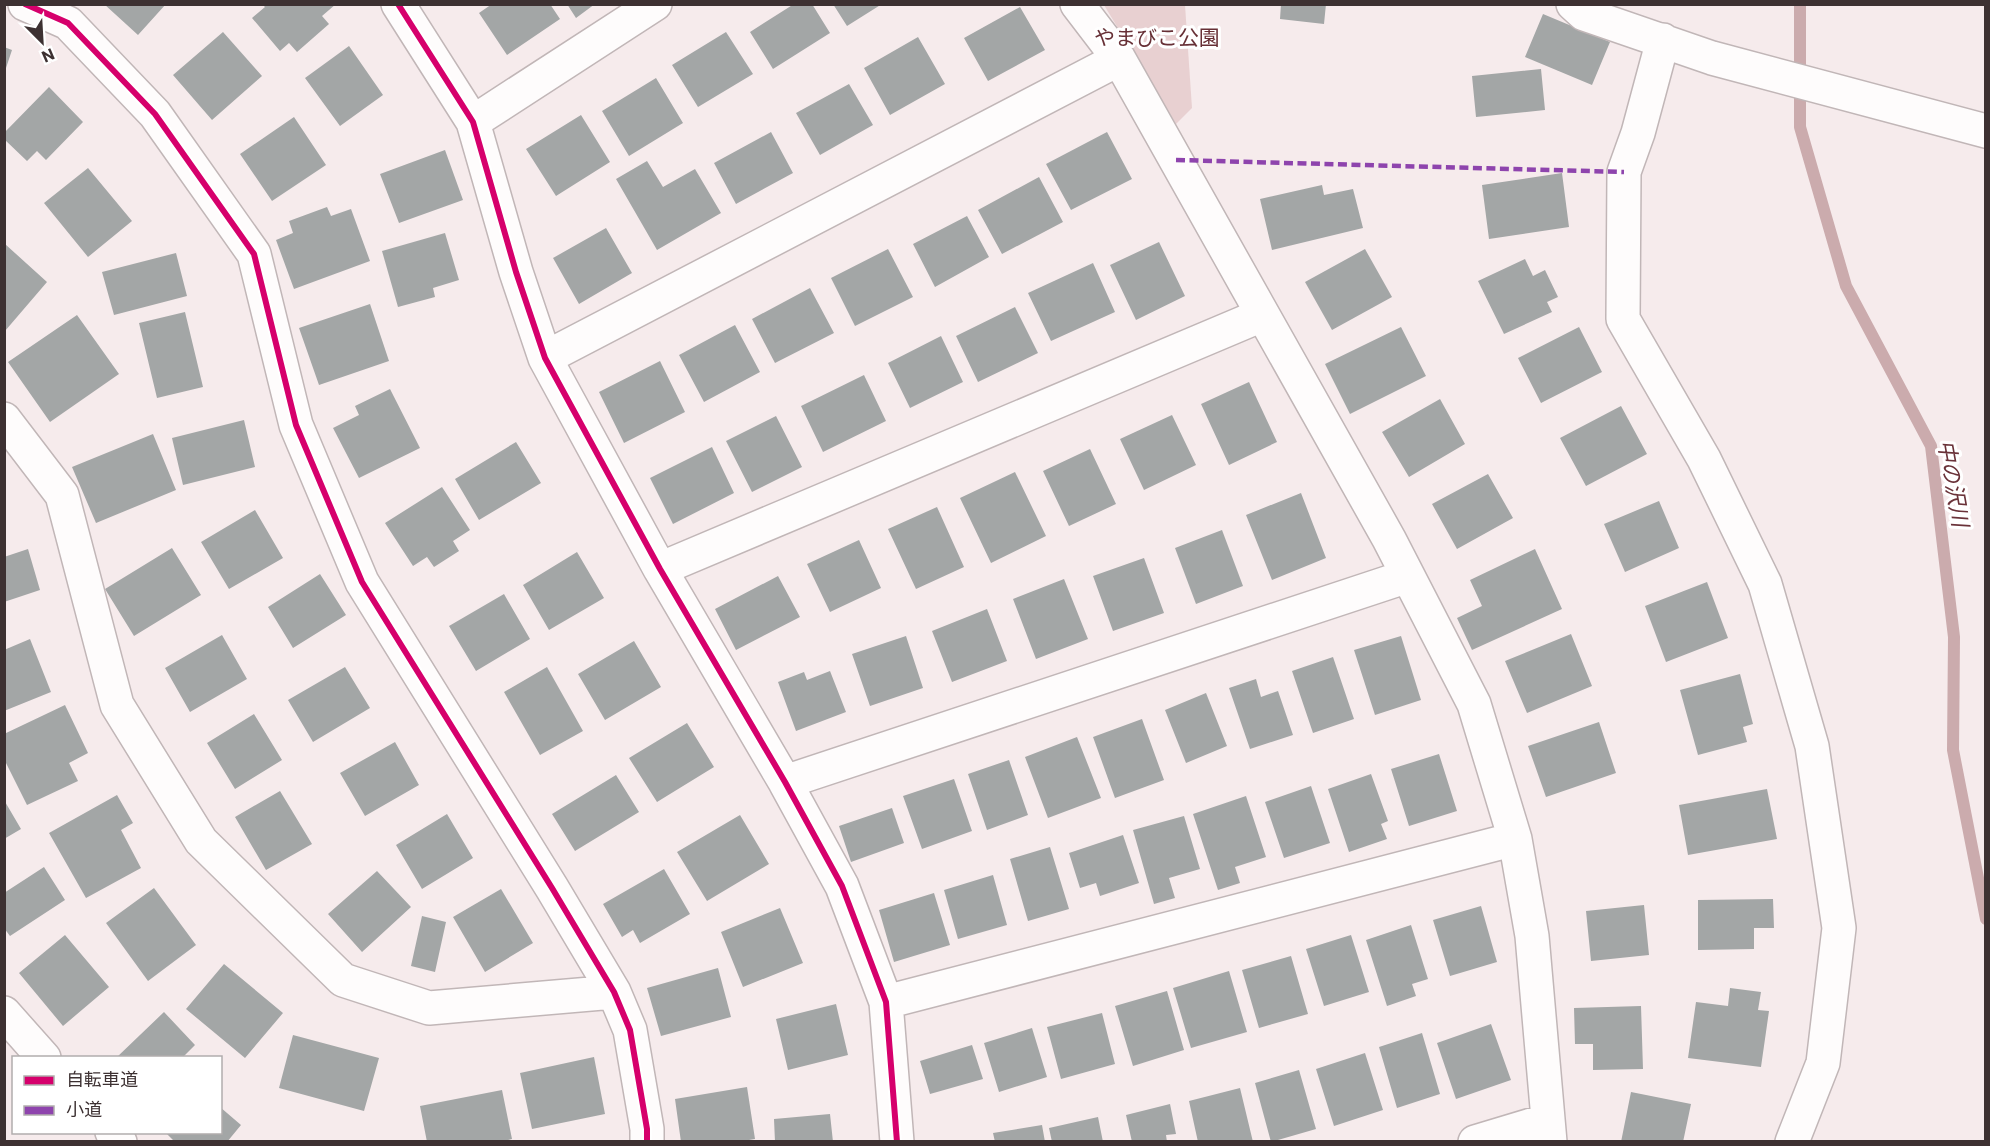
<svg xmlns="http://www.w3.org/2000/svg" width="1990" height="1146" font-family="Commissioner,'Noto Sans JP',sans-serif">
	<rect width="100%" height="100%" fill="#f6ebec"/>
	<path fill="#e8d0d1" d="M1104,5H1185L1192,108L1176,124Z"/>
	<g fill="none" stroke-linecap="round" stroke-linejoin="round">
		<path stroke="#cbabad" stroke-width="12" d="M1800,4V127L1846,286L1931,446L1954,637L1953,750L1986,919"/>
	</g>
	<path fill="#a3a6a6" d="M104,4H166L138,35Z
		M262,4H336L322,16L329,24L297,52L289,43L280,51L252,18L265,7Z
		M492,4H550L560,19L507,55L479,13Z
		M567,4H595L576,18Z
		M794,4H812L830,33L773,69L750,32Z
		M833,4H882L847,26Z
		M1281,4H1326L1324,24L1280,19Z
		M1020,7L1045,50L988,81L964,38Z
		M1543,14L1610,42L1592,85L1525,57Z
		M223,32L262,76L212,120L173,75Z
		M726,32L753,74L698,107L672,65Z
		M918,37L945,84L890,115L864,68Z
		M349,46L383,95L340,126L305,78Z
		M4,47L12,50L5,71H4Z
		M1541,69L1545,110L1476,117L1472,76Z
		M656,78L683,123L629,156L602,111Z
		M849,84L873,125L820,155L796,113Z
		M49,87L83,122L46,160L37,151L27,161L4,139V133Z
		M581,115L610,162L556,196L526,149Z
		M294,117L326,165L272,201L240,154Z
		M771,132L793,173L736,204L714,163Z
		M1107,132L1132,179L1071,210L1046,164Z
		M445,150L463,200L399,223L380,174Z
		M647,161L663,187L695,169L721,213L657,250L616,179Z
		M88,168L132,221L88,257L44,203Z
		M1562,173L1569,227L1489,239L1482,185Z
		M1039,177L1063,222L1002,254L978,210Z
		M1322,185L1324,195L1353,189L1363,228L1272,250L1260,199Z
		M327,207L331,216L351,209L370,261L294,289L276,240L293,233L289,221Z
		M967,216L989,257L935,287L913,244Z
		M606,228L632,273L579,304L553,258Z
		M445,233L459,280L433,288L435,297L398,307L382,251Z
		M1159,242L1185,296L1136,320L1110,265Z
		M5,244L47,282L5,331Z
		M888,249L913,297L855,326L831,278Z
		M1365,249L1392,297L1332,330L1305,282Z
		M176,253L187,296L114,315L102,272Z
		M1525,259L1533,276L1545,270L1558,297L1547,302L1552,312L1504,334L1478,281Z
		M1093,263L1115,312L1051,341L1028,293Z
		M810,288L834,333L775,363L752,319Z
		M370,304L389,361L319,385L299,328Z
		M1015,307L1038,353L978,382L956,336Z
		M185,312L203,387L157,398L139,323Z
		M77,315L119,374L50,422L8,362Z
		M735,325L760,372L704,402L679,355Z
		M1401,327L1426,376L1350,414L1325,364Z
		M1579,327L1602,372L1541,403L1518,358Z
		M941,336L963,382L910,408L888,363Z
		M660,361L685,412L624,443L599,392Z
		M864,375L886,421L823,452L801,406Z
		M1249,382L1277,442L1229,465L1201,404Z
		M390,389L420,448L359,478L333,428L359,415L355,406Z
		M1440,399L1465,444L1409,477L1382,432Z
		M1621,406L1647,454L1586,486L1560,438Z
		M1172,415L1196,465L1144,490L1120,439Z
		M776,416L802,467L752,492L726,441Z
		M244,420L255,467L183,485L172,438Z
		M153,434L176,490L96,523L72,467Z
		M516,442L541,483L479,520L455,479Z
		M712,447L734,493L673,524L650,478Z
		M1090,449L1116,504L1069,526L1043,471Z
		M1015,472L1046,536L991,563L960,498Z
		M1488,474L1513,518L1457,549L1432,504Z
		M442,487L470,530L453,541L459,551L434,567L427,557L413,566L385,523Z
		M1301,493L1326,558L1272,580L1246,515Z
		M1659,501L1679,548L1625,572L1604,524Z
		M937,507L964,567L916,589L888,529Z
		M255,510L283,558L229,589L201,542Z
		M1222,530L1243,586L1196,604L1175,548Z
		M859,540L881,588L830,612L807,564Z
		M172,548L201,595L134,636L105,589Z
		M28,549L40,590L4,602V557Z
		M1535,549L1562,609L1472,650L1457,618L1482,606L1470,580Z
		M577,552L604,598L549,630L523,585Z
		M1144,558L1164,613L1113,631L1093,576Z
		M320,574L346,615L293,648L268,607Z
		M778,576L800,617L736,650L715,609Z
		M1064,579L1088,639L1036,659L1013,599Z
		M1707,582L1728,638L1666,662L1645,606Z
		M504,594L530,639L476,671L449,626Z
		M987,609L1007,661L952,682L932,631Z
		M1571,634L1592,686L1527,713L1505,661Z
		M222,635L247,679L190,712L165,668Z
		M906,636L923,688L870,706L852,654Z
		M1401,636L1421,700L1375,715L1354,650Z
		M30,639L51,692L4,711V650Z
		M634,641L661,687L605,720L578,674Z
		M1333,657L1354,719L1313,733L1292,671Z
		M345,667L370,708L313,742L288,700Z
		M547,667L583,731L540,755L504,692Z
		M830,671L846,712L796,731L778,682L804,672L807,680Z
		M1740,674L1753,724L1743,727L1747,742L1698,755L1680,690Z
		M1256,679L1261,697L1278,691L1293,735L1250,749L1229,688Z
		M1206,693L1227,746L1186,763L1165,710Z
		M65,705L88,753L69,763L78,781L27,805L4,759V734Z
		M254,714L282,760L235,789L207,743Z
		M1142,719L1164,780L1115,798L1093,737Z
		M1599,722L1616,773L1546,797L1528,746Z
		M687,723L714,767L657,802L629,758Z
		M1077,737L1101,798L1048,818L1025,757Z
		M395,742L419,785L365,816L340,773Z
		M1439,754L1457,811L1409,826L1391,769Z
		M1009,760L1028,815L987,830L968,774Z
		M1371,774L1388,821L1381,824L1387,839L1349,852L1328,789Z
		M616,775L639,812L575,851L552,814Z
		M954,779L972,831L922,849L903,796Z
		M1311,786L1330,843L1284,858L1265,802Z
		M1767,789L1777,839L1688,855L1679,805Z
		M280,791L312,844L266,870L235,817Z
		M117,795L133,823L121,830L141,868L86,898L49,833Z
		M1246,796L1266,857L1235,867L1240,883L1218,890L1193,814Z
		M4,800L21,829L4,839Z
		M892,808L904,843L851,862L839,826Z
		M447,814L473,858L422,889L396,845Z
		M740,815L769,864L707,901L677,852Z
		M1184,816L1200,869L1169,878L1175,898L1154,904L1133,830Z
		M1123,835L1139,883L1100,896L1096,883L1080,888L1069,853Z
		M1050,847L1069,909L1028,921L1010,859Z
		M44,867L65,900L10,936L4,928V893Z
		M664,869L690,914L640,943L633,930L622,937L603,904Z
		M377,871L411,907L362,952L328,914Z
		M993,875L1007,925L958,939L944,890Z
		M154,888L196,945L148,981L106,923Z
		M501,889L533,943L485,972L453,917Z
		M934,893L950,945L894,962L879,910Z
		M1773,899L1774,928H1754V949L1698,950V900Z
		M1644,905L1649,955L1591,961L1586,911Z
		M1481,906L1497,962L1450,976L1433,920Z
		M780,908L803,963L743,987L721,932Z
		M422,916L446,922L435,972L411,966Z
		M1411,925L1428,979L1412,984L1416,996L1387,1006L1366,940Z
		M65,935L109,987L63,1026L19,973Z
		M1351,935L1369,992L1324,1006L1306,949Z
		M1291,956L1308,1014L1259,1028L1242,970Z
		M224,964L283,1013L245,1058L186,1009Z
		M718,968L731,1017L661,1036L647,988Z
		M1229,971L1247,1032L1191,1048L1173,988Z
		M1730,988L1761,992L1758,1010L1769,1011L1761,1067L1688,1058L1696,1002L1728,1006Z
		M1167,991L1184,1050L1133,1066L1115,1006Z
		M836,1004L848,1055L788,1070L776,1019Z
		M1641,1006L1643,1069L1593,1070V1044H1575L1574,1008Z
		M164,1012L195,1045L182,1058H116Z
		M1102,1013L1115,1064L1061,1079L1047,1027Z
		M1491,1024L1511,1080L1456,1099L1437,1043Z
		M1032,1028L1047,1077L999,1092L984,1043Z
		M1422,1033L1440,1094L1397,1108L1379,1047Z
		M293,1035L379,1058L364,1111L279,1088Z
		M972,1045L983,1079L930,1094L920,1061Z
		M1365,1053L1383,1110L1334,1126L1316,1069Z
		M594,1057L605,1114L532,1129L520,1073Z
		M1299,1070L1316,1129L1271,1142L1255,1083Z
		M747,1087L755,1139L737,1142H681L675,1099Z
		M1240,1088L1253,1142H1198L1189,1101Z
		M502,1090L512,1139L500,1142H427L420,1106Z
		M1631,1092L1691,1104L1683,1142H1621Z
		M1170,1104L1176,1134L1166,1135L1167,1142H1132L1126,1115Z
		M220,1107L241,1125L227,1142H175L165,1132H220Z
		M830,1114L833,1142H775L774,1119Z
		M1098,1117L1103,1142H1052L1049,1128Z
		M1042,1125L1045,1142H995L993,1133Z"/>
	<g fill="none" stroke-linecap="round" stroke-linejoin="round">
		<g stroke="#c1b6b7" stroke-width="36">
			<path id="minor" d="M25,4L68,23L155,114L254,254L296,425L362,582L552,888L614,992L630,1030L647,1129V1142
				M398,4L473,122L516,272L545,358L660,569L785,782L842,886L886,1002L897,1142
				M1077,4L1119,59L1389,539L1474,704L1515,839L1532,936L1550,1142
				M1573,4L1584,14L1712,58L1986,131
				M1663,40L1638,133L1624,172L1623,319L1704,459L1765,584L1812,746L1839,928L1823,1063L1792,1142
				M473,122L655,4
				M545,358L1119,59
				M4,419L62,495L117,705L201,841L343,980L429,1008L614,992
				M660,569L1262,315
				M785,782L1408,576
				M886,1002L1515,839
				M4,1013L44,1058
				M112,1132L120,1142
				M1475,1142L1548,1120"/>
		</g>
		<use href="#minor" stroke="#fefcfc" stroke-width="33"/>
		<path stroke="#8e44ad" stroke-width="4.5" stroke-dasharray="9 4.5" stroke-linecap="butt" d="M1176,160L1624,172"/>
		<g stroke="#fff" stroke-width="10">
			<path id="cycleway" d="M25,4L68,23L155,114L254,254L296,425L362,582L552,888L614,992L630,1030L647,1129V1142
				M398,4L473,122L516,272L545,358L660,569L785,782L842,886L886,1002L897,1142"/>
		</g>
		<use href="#cycleway" stroke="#d6006c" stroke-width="6"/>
	</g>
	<g text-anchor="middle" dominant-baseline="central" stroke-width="6" stroke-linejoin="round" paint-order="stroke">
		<g font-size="21" fill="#673036" stroke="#fff">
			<text x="1157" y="36">やまびこ公園</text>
		</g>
		<g font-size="22" font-style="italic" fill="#6a3239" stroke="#fff">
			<text transform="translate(1954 483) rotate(80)">中の沢川</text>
		</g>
	</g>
	<rect width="1990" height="1146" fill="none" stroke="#3d3132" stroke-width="12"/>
	<rect x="12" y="1056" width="210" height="78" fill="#ffffff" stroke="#b1adad" stroke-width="1.5"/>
	<rect x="24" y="1076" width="30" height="9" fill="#d6006c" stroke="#b1adad" stroke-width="1.5"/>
	<text x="66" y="1086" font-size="18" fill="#3d3132">自転車道</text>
	<rect x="24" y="1106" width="30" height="9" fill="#8e44ad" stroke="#b1adad" stroke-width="1.5"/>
	<text x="66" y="1116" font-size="18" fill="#3d3132">小道</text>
	<g transform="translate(42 42) rotate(156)" stroke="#ffffff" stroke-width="4.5" paint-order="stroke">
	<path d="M0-4.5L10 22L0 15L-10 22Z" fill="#3d3132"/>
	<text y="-9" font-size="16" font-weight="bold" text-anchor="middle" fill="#3d3132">N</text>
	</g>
</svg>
